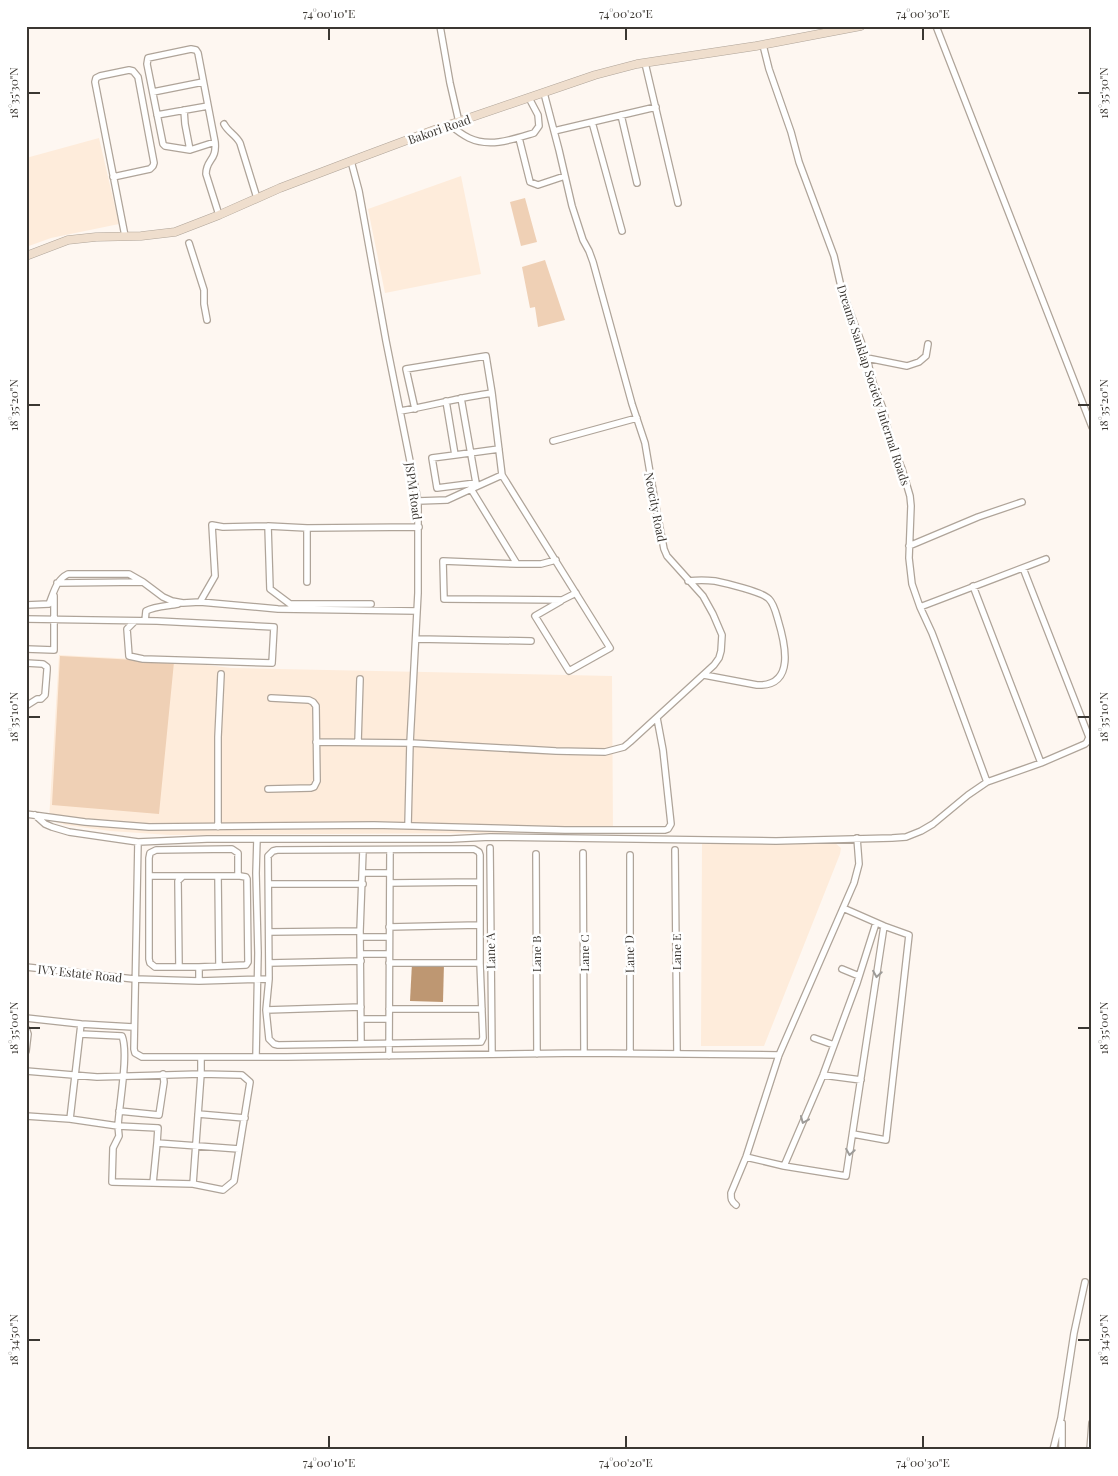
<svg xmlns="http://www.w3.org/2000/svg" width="1118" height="1476" font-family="'Playfair Display',serif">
	<rect width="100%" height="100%" fill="#fef7f1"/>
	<path fill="#feecdb" d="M99,138L119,224L51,238L26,247V158Z
		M461,176L481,274L385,293L368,209Z
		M59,655L174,661L231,668L612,676L613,832L170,835L110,831L66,825L49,820Z
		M835,843L841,848L840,854L764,1046H701L702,844Z"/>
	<path fill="#efd0b5" d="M525,198L537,242L521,246L510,202Z
		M545,260L565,320L538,327L535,307L530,308L522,267Z
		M60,656L174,662L159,814L52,805Z"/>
	<path fill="#be9772" d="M412,963H444L443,1002L410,1001Z"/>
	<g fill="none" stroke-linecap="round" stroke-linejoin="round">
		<g stroke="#afa499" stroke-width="8">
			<path id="street" d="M440,26L450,83L459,122
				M936,26L1092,427
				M763,45L769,69L791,132L799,162L834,256L842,291L866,355L873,383L883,409L890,439L902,469L910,496L911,506L909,558L912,584L920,607L932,633L943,662L987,782
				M645,63L678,203
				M153,92L203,82
				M184,110L185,124L190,150
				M157,115L208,106
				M621,115L637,183
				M592,122L622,231
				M224,124C228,132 236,135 240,143L257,198
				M450,125C456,130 463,135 469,138C490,148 514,139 534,133L539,126L538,115L529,98
				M554,131L656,107
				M519,138L530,182L538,185L565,176
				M215,142L190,150L165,146L163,144L147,64L148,58L191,49L196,50L198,53L215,142C217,161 206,159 206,174L219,215
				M351,161L359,191L386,341L418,501V593L410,743L408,826
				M113,177L150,169L153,166L154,163L138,77L133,71L129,70L100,76L96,78L95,82L125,236
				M189,243L204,290V304L207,320
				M867,358L907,366L919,362L926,356L928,344
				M492,393L502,475
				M446,401L455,455L499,449
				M400,411C431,406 461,397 492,393L486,356L406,369L415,409
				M553,441L637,418
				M455,455L432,458L437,488L476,483L461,398
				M471,489L502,475L610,648L569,671L535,616L561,601
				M418,501L447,500L471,489L517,564L443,561L444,599L562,600L576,593
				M268,526L270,589L290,604H371
				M307,528V582
				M909,546L978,517L1022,502
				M517,564H541L556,560
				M688,581C697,580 706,580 715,581C725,583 763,592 769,599C774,604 776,613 778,620C785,643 796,687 757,685L704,675
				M57,583L143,582L163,597L172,601L183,603L200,602L278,609L417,611
				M973,586L1041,763
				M200,602L215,576L212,525L223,527L268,526L307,528L419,527
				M26,605L49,604C54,592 56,580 68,574H129L143,582
				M920,607L1046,559
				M26,619L157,621L274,627L272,663L143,659L129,656L127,629L135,621
				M145,621L146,611C155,606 168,606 178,604
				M416,639L531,641
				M26,649L54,650V596
				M26,663L43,664L47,667V670L45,695L41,699H37L26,706
				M316,742L410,743L556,751L605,752L624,747L630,742L714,665L719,658L721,651L722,635L713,614L703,596L667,556L664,549L655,502L645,443L632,404L593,262L589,251L583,240L572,206L559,150L544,93
				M358,742L360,679
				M268,789L311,788L314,787L317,781L316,706L313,702L309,700L271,698
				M26,814L85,822L149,827L374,825L565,830H665L668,829L671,824L663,750L657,718
				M35,815L45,824L52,827L69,832L138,842L207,839H451L490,837L776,841L892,838L906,837L921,831L933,824L968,795L987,782L1041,763L1085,744L1087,742L1089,737L1023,568
				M218,827V737L221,674
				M138,842L134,1049L135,1053L142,1057H286L584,1053L779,1055
				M490,848L492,1054
				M474,849L479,852L480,855V963L483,1038L481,1042L278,1045L274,1044L269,1039L266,1010L269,979L268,856L273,851L277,850Z
				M675,850L677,1053
				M583,853L584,1053
				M536,854L537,1054
				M630,855V1053
				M363,873H390
				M149,876H183
				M218,876L219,966
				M390,883L479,882
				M269,884H363
				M843,908L884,926L909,935L886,1140L853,1134
				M389,927L479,925
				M360,931L361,1043
				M269,932L360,931L363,850
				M360,937H389
				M361,954H389
				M269,963L361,961
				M389,963H480
				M26,967L134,979L199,981L269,979
				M179,967L178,881L183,876H240
				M842,969L859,976
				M199,981V967H155L150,963L149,959V858L150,853L156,850L232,849L238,853V874L240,876L246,877L247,879L248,962L246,965L199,967
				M389,1009H482
				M266,1010L361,1007
				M26,1018L81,1024L133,1027
				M362,1019H389
				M26,1028L28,1034L26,1051
				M814,1038L834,1045
				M389,1056L390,850
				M256,1057L258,953L256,873L257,839
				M26,1071L97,1077L201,1074L242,1075L250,1082L234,1181L223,1190L193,1184L201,1074V1058
				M823,1075L861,1080
				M119,1111L159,1115L164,1082L163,1074
				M198,1114L245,1118
				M26,1116L70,1119L118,1126C119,1105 129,1053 122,1036L80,1034
				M70,1119L81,1024
				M157,1143L158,1128L118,1126L119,1136L113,1148L112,1182L153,1183L157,1143L239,1149
				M746,1157L784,1166L846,1176L884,926
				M784,1166L823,1075L857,983L876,923
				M153,1183L193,1184
				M736,1205C731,1201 731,1199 731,1193L746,1157L779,1055L854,883L859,864L857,838
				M1062,1423V1450
				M1053,1450L1061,1418L1074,1333L1085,1282
				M1090,1450L1092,1423"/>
		</g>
		<g stroke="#afa499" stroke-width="9">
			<path id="secondary" d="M26,256L68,240L96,237L141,236L175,232L219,215L280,188L359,158L434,130L595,75L637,64L756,46L861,26"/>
		</g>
		<use href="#street" stroke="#fff" stroke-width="5.5"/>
		<use href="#secondary" stroke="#efdecd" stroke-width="8"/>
	</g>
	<defs><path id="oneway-chevron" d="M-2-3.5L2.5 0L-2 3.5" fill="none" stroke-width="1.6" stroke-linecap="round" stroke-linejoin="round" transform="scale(1.25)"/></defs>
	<g stroke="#9d9b98">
		<use href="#oneway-chevron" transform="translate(877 974) rotate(99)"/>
		<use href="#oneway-chevron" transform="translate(804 1120) rotate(113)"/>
		<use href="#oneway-chevron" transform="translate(850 1152) rotate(99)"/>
	</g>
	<path fill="none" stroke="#3b3732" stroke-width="2" d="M329,28V40M626,28V40M923,28V40M28,93H40M1078,93H1090M28,405H40M1078,405H1090M28,717H40M1078,717H1090M28,1028H40M1078,1028H1090M28,1340H40M1078,1340H1090M329,1436V1448M626,1436V1448M923,1436V1448"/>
	<g text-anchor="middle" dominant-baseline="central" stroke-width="5" stroke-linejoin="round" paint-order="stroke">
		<g font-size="12" fill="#3b3732" stroke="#fff">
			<text transform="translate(439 129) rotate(-19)">Bakori Road</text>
			<text transform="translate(874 385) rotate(72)">Dreams Sanklap Society Internal Roads</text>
			<text transform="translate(414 491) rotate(82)">JSPM Road</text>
			<text transform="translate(656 507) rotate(79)">Neocity Road</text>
			<text transform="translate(490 951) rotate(-91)">Lane A</text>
			<text transform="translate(676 952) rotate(-90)">Lane E</text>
			<text transform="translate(584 953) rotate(-90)">Lane C</text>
			<text transform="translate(536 954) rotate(-90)">Lane B</text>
			<text transform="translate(629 954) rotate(-91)">Lane D</text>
			<text transform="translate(80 973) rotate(6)">IVY Estate Road</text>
		</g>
	</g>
	<rect width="1118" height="1476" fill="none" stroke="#ffffff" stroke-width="55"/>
	<rect x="28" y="28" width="1062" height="1420" fill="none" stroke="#3b3732" stroke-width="2"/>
	<g font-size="12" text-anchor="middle" fill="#3b3732">
		<text x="329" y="18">74°00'10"E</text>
		<text x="626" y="18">74°00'20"E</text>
		<text x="923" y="18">74°00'30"E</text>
		<text transform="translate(14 93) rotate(-90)" y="4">18°35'30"N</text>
		<text transform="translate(1104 93) rotate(-90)" y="4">18°35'30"N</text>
		<text transform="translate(14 405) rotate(-90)" y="4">18°35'20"N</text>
		<text transform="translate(1104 405) rotate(-90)" y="4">18°35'20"N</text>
		<text transform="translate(14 717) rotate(-90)" y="4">18°35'10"N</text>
		<text transform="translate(1104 717) rotate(-90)" y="4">18°35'10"N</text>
		<text transform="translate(14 1028) rotate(-90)" y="4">18°35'00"N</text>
		<text transform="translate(1104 1028) rotate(-90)" y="4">18°35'00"N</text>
		<text transform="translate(14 1340) rotate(-90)" y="4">18°34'50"N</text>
		<text transform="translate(1104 1340) rotate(-90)" y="4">18°34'50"N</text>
		<text x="329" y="1467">74°00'10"E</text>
		<text x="626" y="1467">74°00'20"E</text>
		<text x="923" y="1467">74°00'30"E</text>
	</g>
</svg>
